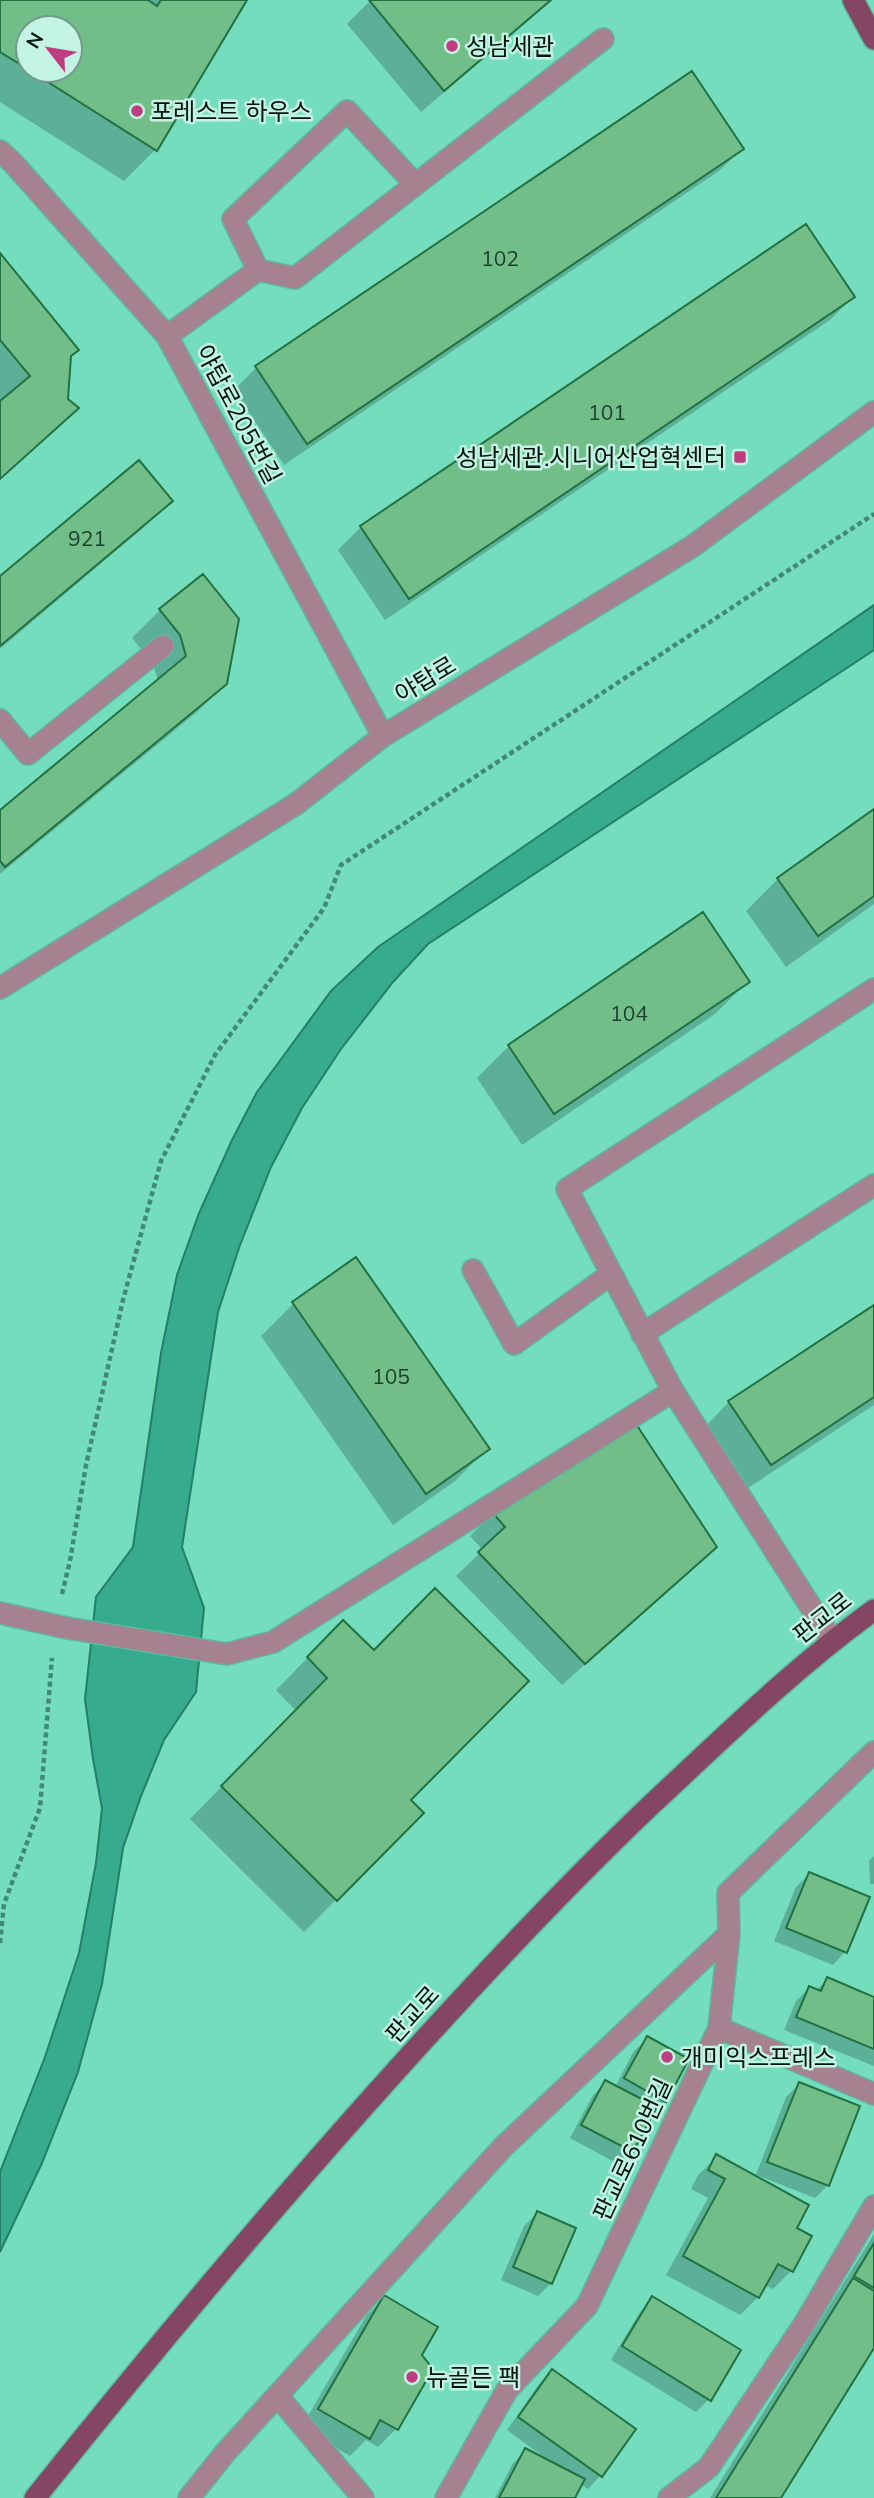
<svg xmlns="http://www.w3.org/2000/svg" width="874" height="2498" font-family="Mulish,'Noto Sans KR',sans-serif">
	<rect width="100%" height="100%" fill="#73ddbe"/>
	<path fill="#37ab8e" stroke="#267e68" stroke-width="2" d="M874,605V650L428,944L393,982L341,1049L302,1108L271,1167L240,1245L218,1312L182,1547L204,1608L196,1692L164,1740L141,1796L123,1848L102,1984L78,2072L42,2163L0,2252V2172L45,2057L79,1953L96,1863L102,1808L93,1759L85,1699L96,1597L133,1547L161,1353L177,1275L199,1213L232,1140L257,1092L331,991L378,947Z"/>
	<path fill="#0003" fill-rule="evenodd" d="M0,0H245L155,150L124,181L0,102ZM28,28H70V70H28Z
		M371,0H552L421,112L347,24Z
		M742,149L719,171L284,465L234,390L256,368Z
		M805,226L853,297L830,320L385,620L338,550L361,527Z
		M0,255L69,358L66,400L77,408L0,480Z
		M171,500L143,528L0,649V578Z
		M160,610L225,684L197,712L0,874V812L158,681L153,664L132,638Z
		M874,811V904L786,967L746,911L778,879Z
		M703,915L747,982L715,1014L522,1145L477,1078L509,1046Z
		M356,1260L487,1449L455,1481L393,1525L261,1336L293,1304Z
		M874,1307V1405L739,1494L699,1433L729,1402Z
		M493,1513L692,1569L562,1685L456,1576L483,1550L470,1536Z
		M343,1622L409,1800L422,1813L304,1932L190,1819L296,1711L276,1690Z
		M874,1856V1884H870L869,1861Z
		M809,1874L845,1952L833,1965L774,1941L796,1887Z
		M827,1979L874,1999V2066L784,2030L796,2001L809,1988L816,1991Z
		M647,2039L665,2101L651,2114L631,2151L618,2164L570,2138L593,2095L606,2082L615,2087L634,2051Z
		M799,2084L828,2185L815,2198L756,2175L755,2177L795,2228L791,2271L773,2289L765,2285L758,2297L740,2315L666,2275L708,2198L691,2189L698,2175L717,2157L755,2177L786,2097Z
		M537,2213L551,2283L538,2296L501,2280L524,2226Z
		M874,2234V2345L779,2498H710Z
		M384,2298L420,2355L396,2429L378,2447L366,2440L350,2456L301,2428L366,2316Z
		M653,2299L709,2399L696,2412L611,2360L640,2312Z
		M552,2371L634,2430L600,2476L588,2489L580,2484L573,2498H495L513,2463L526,2450L544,2460L545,2458L507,2430L539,2384Z"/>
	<path fill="#71be88" stroke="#227140" stroke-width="2" d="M0,0H148L157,6L161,0H247L157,151L29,70H70V28H28V69L0,52Z
		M369,0H551L444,91Z
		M692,71L744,149L307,444L255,366Z
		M806,224L855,297L409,599L360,526Z
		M0,253L79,350L71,356L68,399L79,408L0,479V401L30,376L0,340Z
		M139,460L173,501L0,646V576Z
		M203,574L239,619L227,684L5,867L0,861V810L186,656L180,635L159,609Z
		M874,809V896L818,936L777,878Z
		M703,912L750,982L554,1114L508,1045Z
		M356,1257L490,1449L426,1494L292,1302Z
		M874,1305V1397L771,1465L728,1401Z
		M636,1424L717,1547L585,1664L478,1552L505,1527L492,1512Z
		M435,1588L529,1681L411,1800L424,1813L337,1901L221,1786L327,1678L307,1657L343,1620L374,1650Z
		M809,1872L870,1897L847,1953L786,1928Z
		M827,1977L874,1997V2049L796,2017L809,1986L821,1991Z
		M647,2036L689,2059L666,2102L624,2078Z
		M605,2080L657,2107L633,2152L581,2125Z
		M799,2082L860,2106L829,2186L767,2162Z
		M716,2154L809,2205L797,2228L812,2236L793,2272L778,2264L759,2298L683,2256L725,2179L708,2170Z
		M537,2211L576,2228L552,2284L513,2267Z
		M874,2243V2288L854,2276Z
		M853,2278L874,2291V2348L781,2498H716Z
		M384,2295L438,2327L422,2355L433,2369L398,2430L380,2420L370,2439L318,2409Z
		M652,2296L741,2350L711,2401L622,2346Z
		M552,2369L636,2429L602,2477L518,2417Z
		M525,2448L585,2479L575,2498H499Z"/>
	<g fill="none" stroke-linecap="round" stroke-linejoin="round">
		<g stroke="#5eb99e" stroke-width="24">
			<path id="minor" d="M0,151L13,163L167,336L383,736
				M258,270L233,219L347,111L415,184
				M167,336L258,270L295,278L603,39
				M0,720L28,754L163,646
				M0,988L296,804L383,736L693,546L874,412
				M473,1270L514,1344L611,1274
				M642,1334L874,1185
				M673,1391L567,1189L874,989
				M0,1613L67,1628L227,1654L273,1642L673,1391L832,1640
				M719,2028L874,2094
				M277,2395L363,2498
				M189,2498L225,2453L503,2147L729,1934
				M446,2498L507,2390L587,2306L719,2028L729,1934L728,1893L874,1752
				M669,2498L709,2467L803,2326L874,2206"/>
		</g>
		<g stroke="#5eb99e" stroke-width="24">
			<path id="major" d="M853,0L874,39
				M35,2498C143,2363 253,2231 368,2102C459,2000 552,1899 652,1804C724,1737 794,1668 874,1610"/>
		</g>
		<path stroke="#428873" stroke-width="4.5" stroke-dasharray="5 3.5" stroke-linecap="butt" d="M62,1594L70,1561L86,1465L123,1300L161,1161L215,1055L324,908L341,865L874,514
			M0,1943L4,1904L40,1808L52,1658"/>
		<use href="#minor" stroke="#a68190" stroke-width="21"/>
		<use href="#major" stroke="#854663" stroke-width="21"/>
	</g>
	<g fill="#c03c80" stroke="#c2f3e3" stroke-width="2.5">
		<circle cx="452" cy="46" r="7"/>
		<circle cx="137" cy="111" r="7"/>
		<rect x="733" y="450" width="14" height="14" rx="3.5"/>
		<circle cx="667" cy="2057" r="7"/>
		<circle cx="412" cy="2377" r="7"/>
	</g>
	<g text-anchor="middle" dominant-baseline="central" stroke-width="5" stroke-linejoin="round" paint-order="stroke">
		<g font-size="21" fill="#1c3e2c">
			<text x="500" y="258">102</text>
			<text x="607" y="412">101</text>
			<text x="87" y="538">921</text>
			<text x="629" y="1013">104</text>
			<text x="391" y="1376">105</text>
		</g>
		<g font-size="24" fill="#00140e" stroke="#c2f3e3" text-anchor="start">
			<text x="466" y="46">성남세관</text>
			<text x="151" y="111">포레스트 하우스</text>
			<text x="726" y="457" text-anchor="end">성남세관.시니어산업혁센터</text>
			<text x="681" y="2057">개미익스프레스</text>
			<text x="426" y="2377">뉴골든 팩</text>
		</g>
		<g font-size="24" fill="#00140e" stroke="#c2f3e3">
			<text transform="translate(239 414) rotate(62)">야탑로205번길</text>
			<text transform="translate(425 679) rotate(-31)">야탑로</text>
			<text transform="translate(822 1617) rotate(-38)">판교로</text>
			<text transform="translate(412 2014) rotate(-48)">판교로</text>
			<text transform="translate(632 2149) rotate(-65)">판교로610번길</text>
		</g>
	</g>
	<g transform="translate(49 49) rotate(301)"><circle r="33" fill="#c2f3e3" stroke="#749a8e" stroke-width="2"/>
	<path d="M0-5L12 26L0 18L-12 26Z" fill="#c03c80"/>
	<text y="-10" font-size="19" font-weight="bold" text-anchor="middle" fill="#00140e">N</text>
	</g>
</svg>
